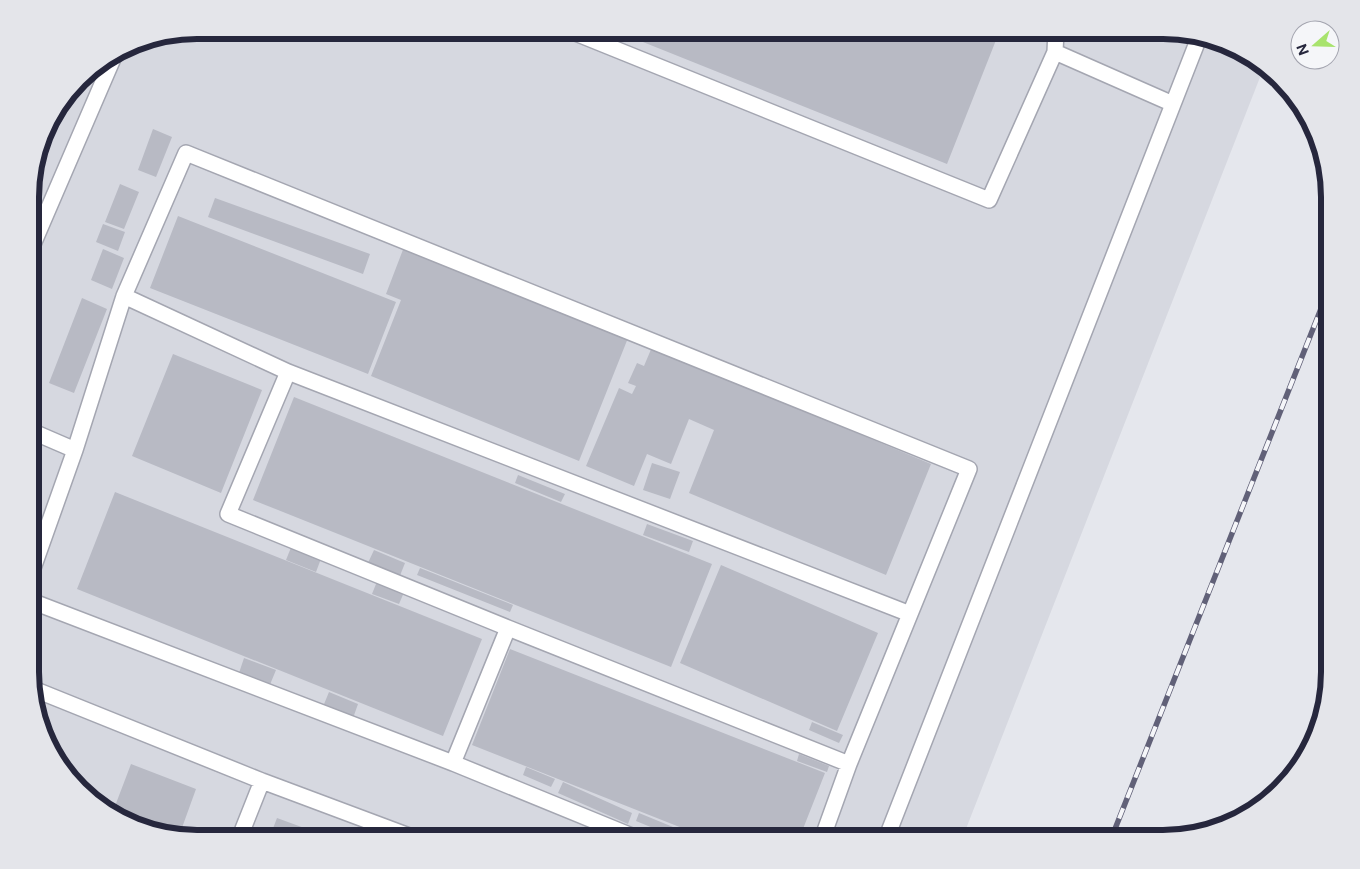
<svg xmlns="http://www.w3.org/2000/svg" width="1360" height="869" font-family="'Public Sans',sans-serif">
	<rect width="100%" height="100%" fill="#e5e7ed"/>
	<path fill="#d6d8e0" d="M197,30H1163L1206,36L1256,58L1264,67L962,839H197L144,830L104,811L53,756L31,693V176L47,123L87,72L133,43Z"/>
	<path fill="#b8bac4" d="M613,30H1000L947,164Z
		M153,129L172,137L156,177L138,170Z
		M120,184L139,192L124,229L105,222Z
		M215,198L370,254L363,274L208,217Z
		M178,216L396,302L368,374L150,288Z
		M103,224L125,232L118,251L96,242Z
		M404,247L628,338L579,461L371,376L401,300L386,294Z
		M103,249L124,258L112,289L91,280Z
		M82,298L107,309L74,393L49,383Z
		M652,347L931,464L886,575L689,493L714,430L689,419L671,464L647,454L634,486L586,466L619,388L632,394L636,386L628,383L637,363L644,366Z
		M173,354L262,390L221,493L132,456Z
		M294,397L712,564L671,667L253,500Z
		M652,463L680,472L670,499L643,490Z
		M518,475L565,494L561,502L515,483Z
		M115,492L482,639L443,736L77,589Z
		M647,524L693,541L689,552L643,535Z
		M292,545L322,556L316,572L286,560Z
		M374,550L405,563L399,578L367,565Z
		M721,565L878,633L837,731L680,663Z
		M420,568L513,605L510,612L417,575Z
		M378,579L405,590L399,604L372,594Z
		M510,649L825,773L799,839H710L472,745Z
		M244,658L276,670L269,687L238,676Z
		M329,692L358,704L352,721L322,709Z
		M812,722L843,735L839,743L809,730Z
		M799,754L829,766L827,772L797,761Z
		M131,764L196,789L179,836L144,830L112,814Z
		M526,767L555,779L551,787L523,775Z
		M563,782L632,813L628,824L558,793Z
		M639,813L673,827L670,835L636,821Z
		M277,818L307,829L304,839H269Z"/>
	<g fill="none" stroke-linecap="round" stroke-linejoin="round">
		<g stroke="#a4a6b1" stroke-width="18">
			<path id="minor" d="M568,30L989,200L1055,52L1056,30
				M1055,52L1173,104
				M31,249L115,54
				M124,296L288,372L910,614
				M288,372L228,514L508,628
				M31,431L75,450
				M31,574L75,450L124,296L186,153L969,469L849,764L822,839
				M31,601L453,763L508,628L849,764
				M31,688L262,781L417,839
				M453,763L639,839
				M239,839L262,781
				M886,839L1200,35"/>
		</g>
		<use href="#minor" stroke="#fff" stroke-width="15"/>
		<g stroke="#616178" stroke-width="5.5">
			<path id="rail" d="M1111,839L1330,286"/>
		</g>
		<use href="#rail" stroke="#f5f6f9" stroke-width="4" stroke-dasharray="11" stroke-linecap="butt"/>
	</g>
	<path d="M0 0H1360V869H0ZM197 39H1163A158 158 0 0 1 1321 197V672A158 158 0 0 1 1163 830H197A158 158 0 0 1 39 672V197A158 158 0 0 1 197 39Z" fill="#e4e5ea" fill-rule="evenodd"/>
	<path fill="none" stroke="#26273d" stroke-width="6" d="M197 39H1163A158 158 0 0 1 1321 197V672A158 158 0 0 1 1163 830H197A158 158 0 0 1 39 672V197A158 158 0 0 1 197 39Z"/>
	<g transform="translate(1315 45) rotate(250)"><circle r="24" fill="#f5f6f9" stroke="#a2a3ae"/>
	<path d="M0-4L9 19L0 12L-9 19Z" fill="#a8e36d"/>
	<text y="-8" font-size="14" font-weight="bold" text-anchor="middle" fill="#26273d">N</text>
	</g>
</svg>
